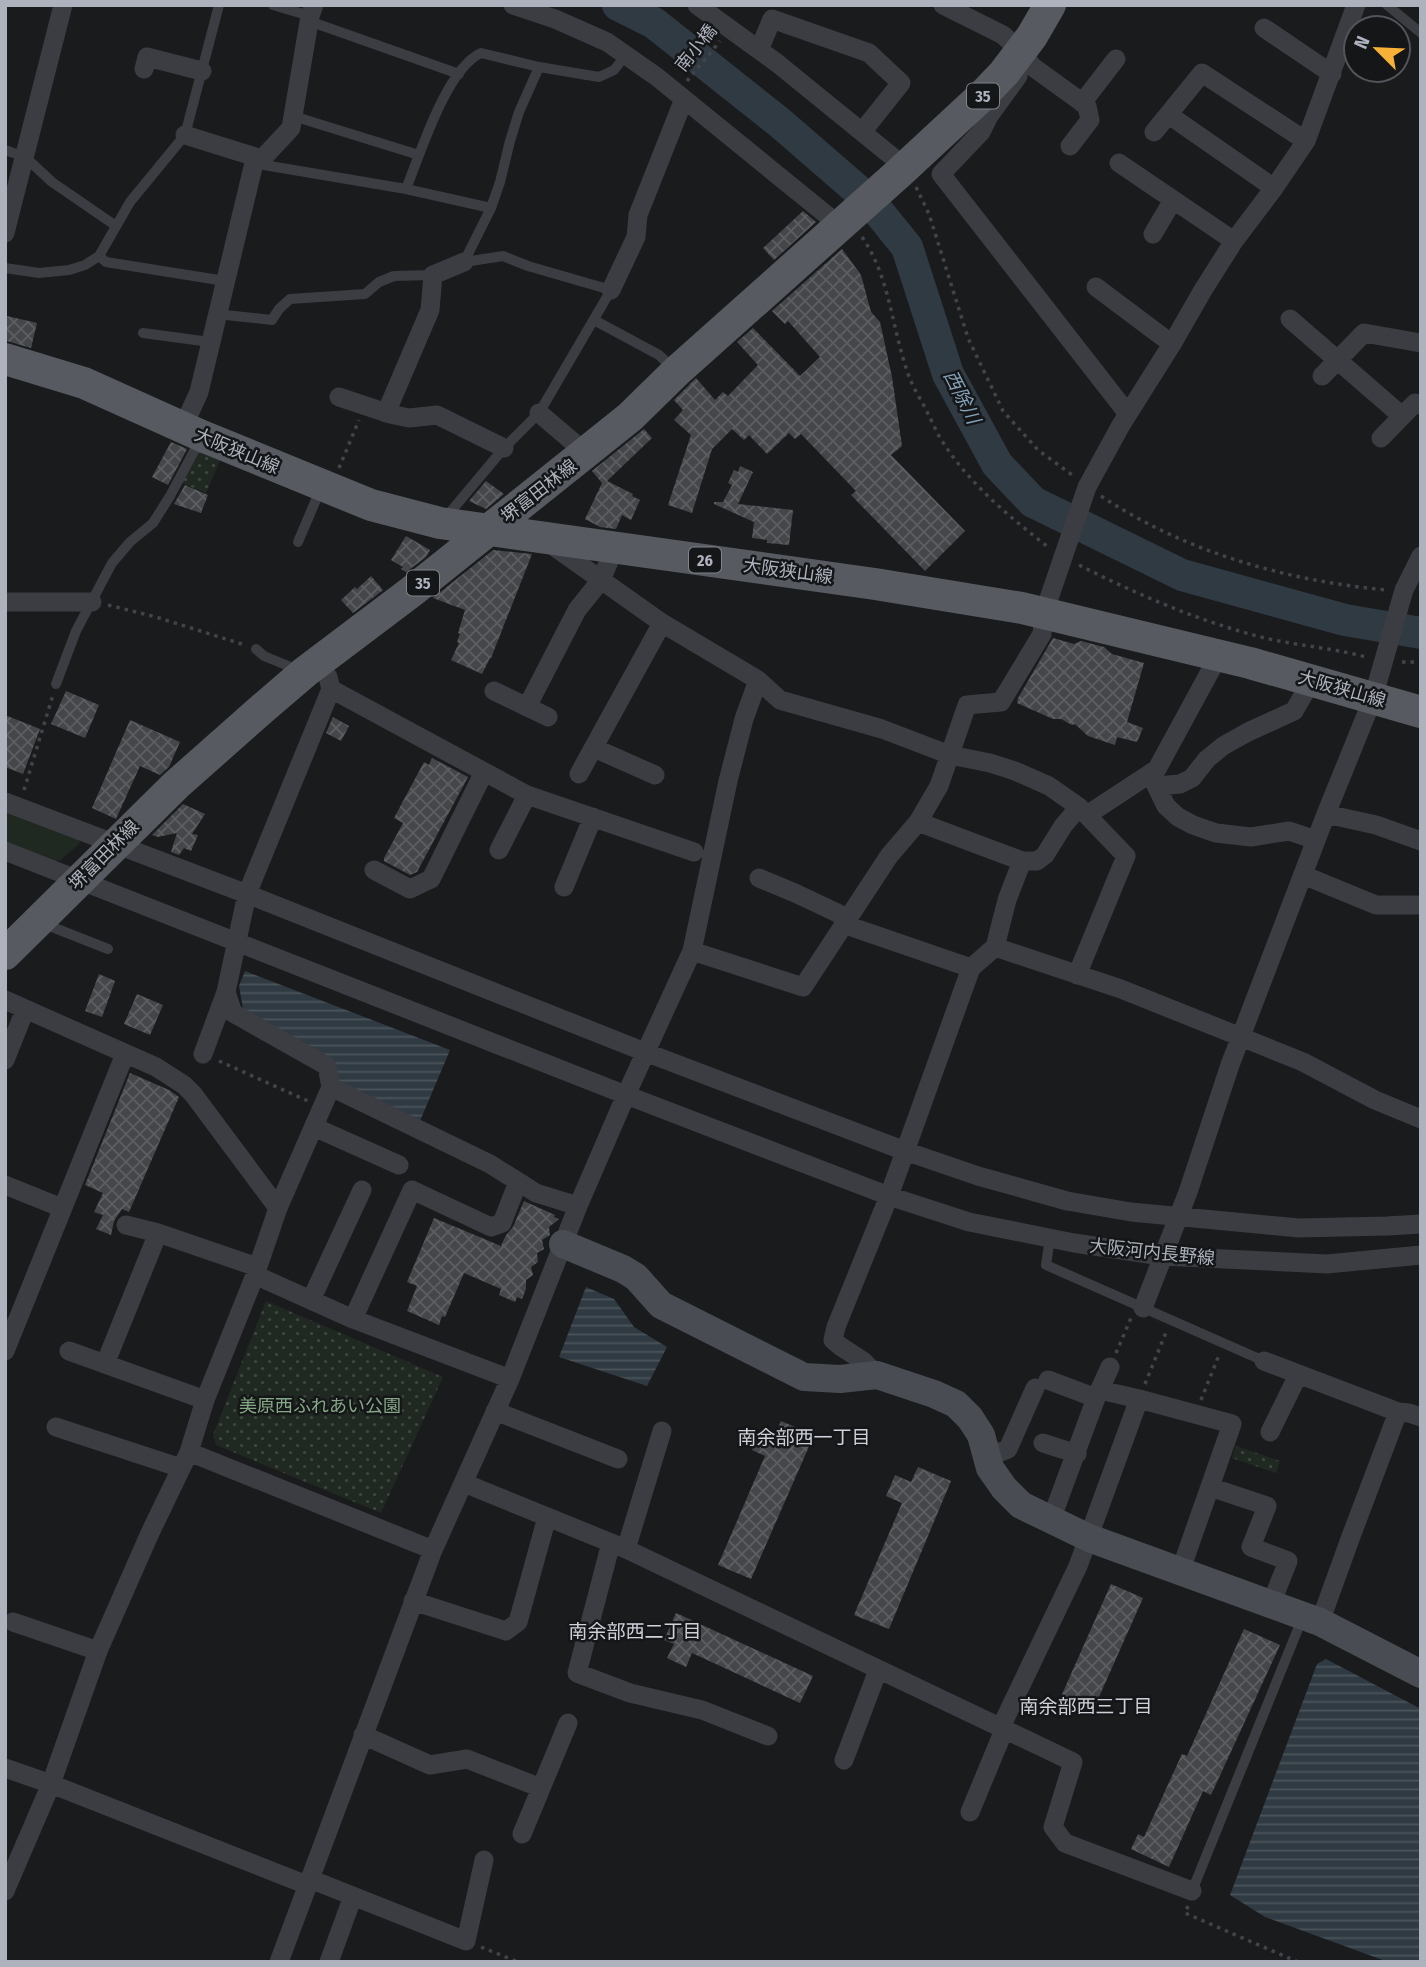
<svg xmlns="http://www.w3.org/2000/svg" width="1426" height="1967" font-family="'Fira Sans Condensed','Noto Sans JP',sans-serif">
	<defs>
		<pattern id="park-dots" width="8" height="8" patternUnits="userSpaceOnUse" patternTransform="scale(1.75)"><rect width="8" height="8" fill="#202921"/><path d="M2 2h.1M6 6h.1" fill="none" stroke="#3e463f" stroke-width="1.8" stroke-linecap="round"/></pattern>
		<pattern id="water-rules" width="6" height="5" patternUnits="userSpaceOnUse" patternTransform="scale(1.75)"><rect width="6" height="5" fill="#303a42"/><path d="M0 2.5h6" fill="none" stroke="#4b545b"/></pattern>
		<pattern id="building-cross-hatch" width="8" height="8" patternUnits="userSpaceOnUse" patternTransform="scale(1.75)"><rect width="8" height="8" fill="#44464a"/><path d="M0 0l8 8M0 8l8-8" fill="none" stroke="#5c5e62"/></pattern>
	</defs>
	<rect width="100%" height="100%" fill="#1a1b1d"/>
	<path fill="#202921" d="M5,809L78,837L80,843L61,860L51,862L5,844Z"/>
	<path fill="url(#park-dots)" d="M198,451L222,456L206,493L182,483Z
		M266,1301L443,1377L381,1513L216,1445L213,1435Z
		M1236,1446L1280,1461L1276,1473L1232,1458Z"/>
	<path fill="url(#water-rules)" d="M245,971L450,1050L420,1121L336,1080L243,1009L239,986Z
		M586,1287L614,1299L634,1327L667,1347L647,1386L559,1357Z
		M1326,1659L1421,1709V1962H1388L1265,1917L1230,1895L1317,1664Z"/>
	<g fill="none" stroke-linecap="round" stroke-linejoin="round">
		<path stroke="#303a42" stroke-width="32" d="M618,5L654,23L779,122L869,200L907,247L948,374L997,464L1033,502L1182,575L1345,620L1421,633"/>
	</g>
	<path fill="url(#building-cross-hatch)" d="M803,211L816,222L774,260L763,248Z
		M842,249L861,275L871,312L880,322L892,377L902,446L891,455L965,531L925,571L851,495L856,491L801,434L795,439L789,433L767,454L749,435L744,440L732,429L712,449L692,513L668,505L691,435L674,420L683,410L674,400L696,378L715,400L723,392L728,396L758,365L737,342L753,328L800,376L820,357L788,321L785,324L772,311Z
		M7,316L37,323L31,348L7,341L5,339Z
		M644,429L652,438L607,481L633,494L632,496L640,500L631,520L622,515L616,529L600,527L585,519L602,483L592,471Z
		M171,442L187,449L168,485L152,477Z
		M740,466L753,472L738,504L793,510L789,545L767,543V540L752,538L754,522L714,504V502H723L732,485L728,483L734,470L738,472Z
		M486,481L504,494L486,509L469,501Z
		M185,485L208,495L201,513L174,504Z
		M406,536L430,550L426,557L406,572L401,569L403,567L391,560Z
		M493,550L532,554L491,658H490L482,674L451,660L459,643L457,642L460,634L458,633L465,610L433,598Z
		M371,576L383,590L353,613L341,600L355,587L357,589Z
		M1053,638L1074,644L1081,641L1104,647L1112,654L1144,663L1127,722L1143,728L1137,742L1117,737L1115,745L1088,736L1075,724L1072,725L1061,719H1053L1017,703L1018,698Z
		M66,691L99,705L85,738L51,724Z
		M5,715L40,729L23,774L5,767Z
		M333,717L349,726L341,741L326,733Z
		M130,720L180,742L169,767L160,775L140,766L116,819L92,808Z
		M432,758L468,777L417,872L410,875L384,861V858L403,823L394,818L424,762L429,765Z
		M183,804L205,814L192,834L198,835L191,851L184,848L179,855L171,852L177,833L158,837L152,835Z
		M99,974L115,981L102,1017L85,1011Z
		M137,994L163,1005L150,1035L124,1024Z
		M130,1073L169,1090L179,1097L129,1212L122,1209L114,1221L111,1235L96,1229L103,1215L94,1212L103,1193L85,1185Z
		M524,1201L555,1215L554,1217L559,1219L549,1227L550,1235L542,1240L544,1249L537,1253L538,1262L531,1267L533,1275L526,1280V1289L522,1299L517,1297L515,1302L499,1295L501,1289L464,1273L445,1317L442,1316L439,1325L407,1311L417,1286L407,1282L434,1218L501,1246L506,1235L513,1227Z
		M781,1421L814,1435L751,1579L718,1565L765,1456L752,1450L760,1431L774,1437Z
		M918,1467L951,1481L889,1629L854,1615L902,1503L886,1496L895,1475L911,1482Z
		M1111,1584L1143,1598L1091,1715L1059,1701Z
		M676,1613L813,1676L800,1703L692,1653L686,1667L667,1658L674,1644L664,1640Z
		M1244,1629L1280,1645L1211,1795L1203,1791L1169,1867L1131,1849L1138,1834L1144,1837L1182,1754L1187,1756Z"/>
	<g fill="none" stroke-linecap="round" stroke-linejoin="round">
		<path stroke="#414449" stroke-width="3.5" stroke-dasharray="3.5 5" stroke-linecap="butt" d="M687,81L720,41
			M916,187L929,214L968,338L1003,411L1038,450L1075,477
			M862,237C891,278 892,333 910,379C914,389 920,398 925,408C930,417 934,427 939,436C966,481 1007,515 1048,547
			M339,468L359,420
			M1101,496C1185,552 1287,581 1387,590
			M1079,565C1138,595 1201,622 1265,638C1299,646 1333,648 1366,657
			M108,605L156,617L245,645
			M1402,662H1421
			M24,790L53,695
			M219,1061L308,1101
			M1116,1353L1131,1318
			M1145,1384L1167,1330
			M1201,1400L1219,1355
			M1188,1906L1185,1913L1298,1962
			M481,1947L518,1962"/>
		<path stroke="#3b3d42" stroke-width="10" d="M273,5L310,16
			M1387,5L1421,33
			M309,21L459,74
			M293,116L419,155
			M5,150L25,157L52,182L116,226
			M258,164L406,189L491,208L464,262L503,256L528,266L611,290L539,413L504,448L447,516
			M406,189C420,155 446,69 481,53L539,67L599,77L614,70L626,55
			M491,208L500,182L510,141L519,112L539,67
			M99,256L106,262L225,281
			M5,268L39,273L69,270L85,265L99,256L130,202L185,135L219,5
			M216,314L272,320L279,309L290,299L365,294L379,282L394,276L433,275
			M594,320L659,355L674,369
			M143,333L210,342
			M298,542L321,488
			M256,649L264,656L298,670
			M56,684L76,631L112,563L130,542L153,523L170,496L200,440
			M42,923L108,949
			M1050,1238L1046,1265L1264,1361
			M1192,1891L1302,1619"/>
		<path stroke="#3b3d42" stroke-width="19" d="M513,5L555,19L607,42L657,77L839,225
			M697,5L777,63L905,167
			M943,5L1003,35L1020,51L1033,67L1087,106L1090,120L1070,146
			M1264,28L1332,74
			M759,50L772,19L869,53L901,83L862,132
			M144,69L147,57L202,71
			M1018,76L989,116L981,132L941,174L1128,414
			M1082,103L1116,59
			M1169,115L1274,188
			M1154,132L1202,73L1306,141
			M185,135L262,159
			M1119,163L1234,241
			M5,233L63,5
			M1153,234L1173,200
			M1096,287L1172,344
			M611,290L636,237L638,215L684,99
			M1290,319L1402,416
			M1322,376L1364,333L1421,343
			M339,397L390,414L409,418L437,415L504,448
			M386,413L430,310L433,275L464,262
			M539,413L586,453
			M183,427L199,392L254,163L262,159L291,128L310,16L314,5
			M1381,438L1415,403L1421,405
			M549,543L662,623L758,680
			M5,602H92
			M331,689L527,795L694,852
			M494,691L548,717
			M527,707L577,610L601,580L615,547
			M594,748L655,775
			M579,774L662,623
			M1152,777L1166,806L1178,817L1193,825L1216,833L1251,837L1289,831L1316,840
			M1157,786L1180,784L1192,778L1207,759L1223,746L1248,732L1294,711L1312,680
			M5,802L247,894L645,1052L905,1151L978,1176L1067,1201L1131,1212L1299,1228L1387,1226L1421,1224
			M1326,814L1376,825L1421,841
			M1087,815L1157,769L1219,655
			M918,822L1022,861
			M499,850L527,795
			M5,851L626,1095L692,951L728,781L744,719L758,680L780,700L882,729L950,755L990,763L1015,771L1049,786L1079,807L1126,856L1077,975
			M374,870L410,889L431,879L484,772
			M1303,875L1376,905H1421
			M759,878L795,893L848,918
			M564,887L593,817
			M843,924L971,968
			M995,947L1007,900L1022,861H1037L1045,855L1063,826L1079,807
			M692,951L803,987L889,856L918,822L939,786L967,705L1001,702L1042,634L1044,613L1087,487L1121,425L1172,344L1203,290L1234,241L1274,188L1306,141L1356,5
			M5,1000L156,1067L184,1085L193,1094L278,1208
			M203,1054L226,992
			M5,1060L25,1010
			M331,1087L490,1164L536,1193L578,1206
			M314,1127L399,1165
			M5,1185L62,1208
			M126,1225L158,1233L257,1267
			M255,1275L353,1319L510,1379
			M311,1300L362,1190
			M1143,1308L1188,1192L1230,1065L1326,814L1373,698L1404,590L1421,556
			M353,1319L412,1190L491,1227L502,1223L518,1182
			M5,1351L125,1054
			M69,1351L205,1400
			M1264,1361L1398,1412L1409,1413L1421,1417
			M105,1364L158,1233
			M877,1375L863,1361L840,1346L833,1340L836,1327L889,1196L971,968L995,947L1121,989L1241,1037L1303,1062L1375,1100L1421,1119
			M1048,1380L1096,1398
			M1100,1390L1139,1399
			M495,1411L618,1459
			M56,1427L181,1468
			M1270,1432L1298,1375
			M1043,1443L1077,1454
			M189,1452L433,1550
			M987,1457L1008,1449L1035,1388
			M464,1483L626,1549L1073,1762L1053,1827L1065,1843L1192,1891
			M1210,1487L1267,1506L1251,1547L1288,1561L1271,1604
			M1051,1520L1096,1398L1110,1367
			M611,1543L577,1673L630,1693L702,1710L768,1736
			M626,1549L662,1431
			M413,1601L506,1631L518,1622L547,1517
			M13,1622L98,1651
			M1320,1622L1350,1539L1398,1412
			M1000,1729L1078,1566L1139,1399L1232,1424L1180,1572
			M363,1735L430,1765L467,1759L541,1788
			M844,1760L878,1670
			M5,1768L51,1784L307,1885
			M970,1812L1004,1730
			M522,1834L568,1723
			M310,1879L466,1941L484,1860
			M5,1891L51,1784L98,1651L150,1533L189,1452L205,1400L255,1275L278,1208L331,1087L327,1066L233,1013L226,992L247,894L331,689L328,677L318,663
			M279,1962L433,1550L510,1379L578,1206L626,1095L889,1196L969,1222L1074,1243L1162,1256L1327,1264L1421,1255
			M329,1962L353,1896"/>
		<path stroke="#494c52" stroke-width="28" d="M563,1244L623,1269L636,1277L661,1305L804,1377L840,1379L877,1375L934,1394L956,1404L970,1418L981,1435L990,1468L1004,1488L1021,1505L1089,1538L1320,1622L1421,1674"/>
		<path stroke="#575a61" stroke-width="32" d="M5,359L84,383L202,436L371,505L440,523L875,584L1022,608L1250,663L1421,712
			M5,954L176,785L263,708L305,672L411,592L630,417L677,371L899,173L982,96L1004,73L1032,36L1050,5"/>
	</g>
	<g text-anchor="middle" dominant-baseline="central" stroke-width="5" stroke-linejoin="round" paint-order="stroke">
		<g fill="#151618" stroke="#7f838c" stroke-width="2">
			<rect x="967" y="83.5" width="32" height="25" rx="5"/>
			<rect x="689" y="547.5" width="32" height="25" rx="5"/>
			<rect x="407" y="570.5" width="32" height="25" rx="5"/>
		</g>
		<g font-size="16" font-weight="bold" fill="#adb2bd">
			<text x="983" y="96">35</text>
			<text x="705" y="560">26</text>
			<text x="423" y="583">35</text>
		</g>
		<g font-size="18" fill="#adb2bd" stroke="#151618">
			<text transform="translate(696 48) rotate(-51)">南小橋</text>
			<text transform="translate(237 451) rotate(23)">大阪狭山線</text>
			<text transform="translate(539 491) rotate(-38)">堺富田林線</text>
			<text transform="translate(788 571) rotate(8)">大阪狭山線</text>
			<text transform="translate(1342 689) rotate(16)">大阪狭山線</text>
			<text transform="translate(104 855) rotate(-45)">堺富田林線</text>
			<text transform="translate(1152 1252) rotate(6)">大阪河内長野線</text>
		</g>
		<g font-size="18" fill="#84a885" stroke="#151618">
			<text x="320" y="1406">美原西ふれあい公園</text>
		</g>
		<g font-size="19" font-style="italic" fill="#83a1b8" stroke="#151618">
			<text transform="translate(962 397) rotate(63)">西除川</text>
		</g>
		<g font-size="19" fill="#ced1d9" stroke="#151618">
			<text x="804" y="1437">南余部西一丁目</text>
			<text x="635" y="1631">南余部西二丁目</text>
			<text x="1086" y="1706">南余部西三丁目</text>
		</g>
	</g>
	<rect width="1426" height="1967" fill="none" stroke="#adb2bd" stroke-width="14"/>
	<g transform="translate(1377 49) rotate(294)"><circle r="33" fill="#151618" stroke="#52545a" stroke-width="2"/>
	<path d="M0-5L12 26L0 18L-12 26Z" fill="#f8b137"/>
	<text y="-10" font-size="19" font-weight="bold" text-anchor="middle" fill="#adb2bd">N</text>
	</g>
</svg>
